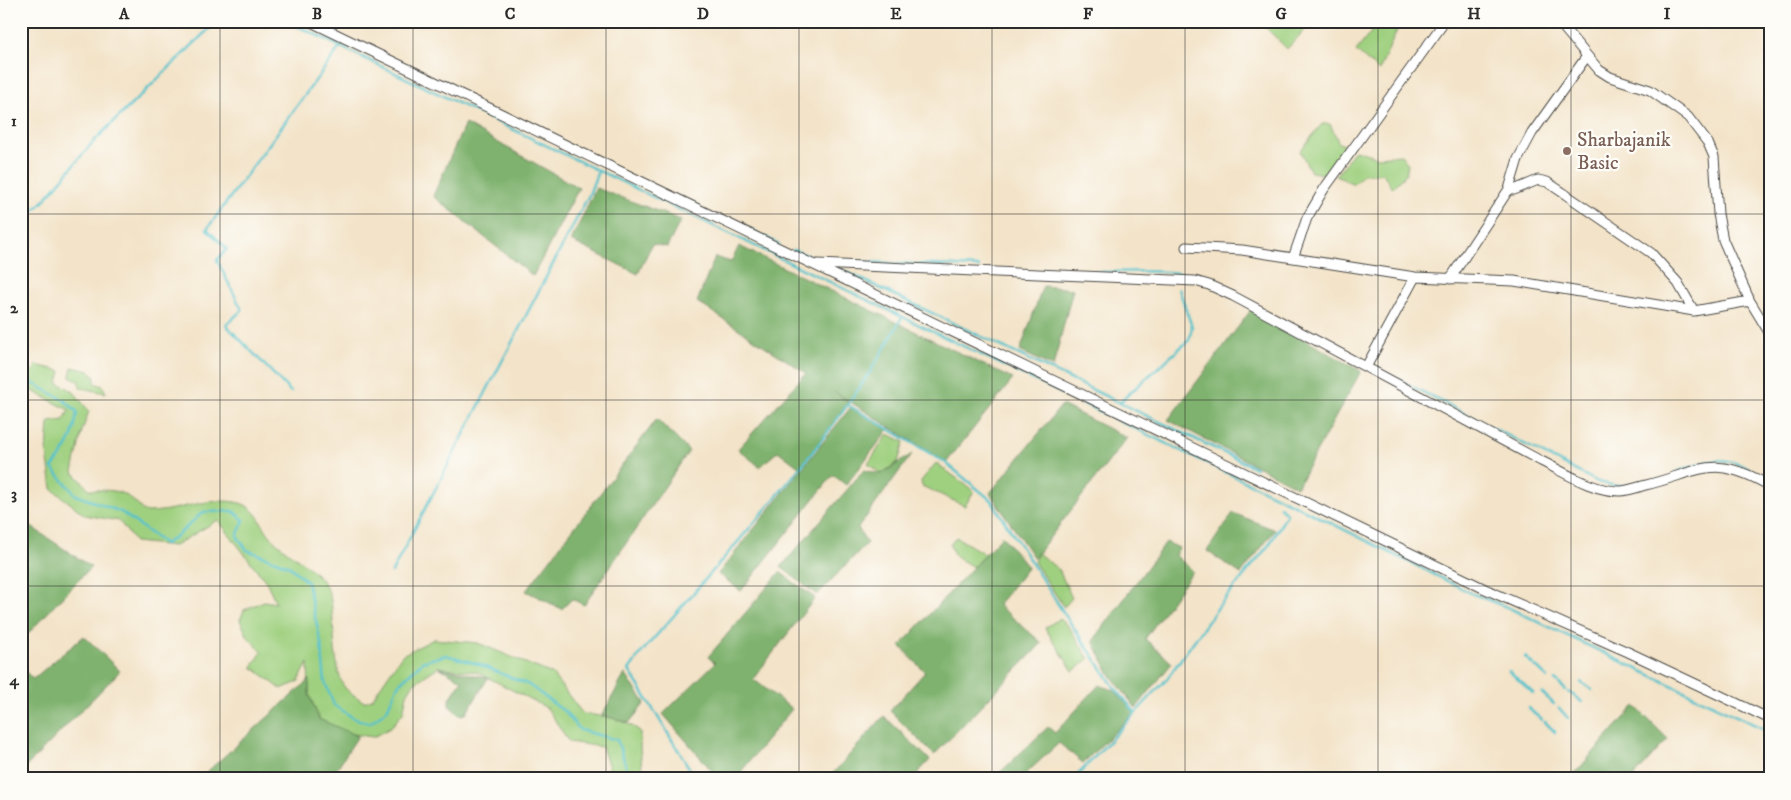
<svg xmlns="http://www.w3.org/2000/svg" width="1791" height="800" font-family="'IM FELL DW Pica',serif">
	<rect width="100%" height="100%" fill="#fdfcf7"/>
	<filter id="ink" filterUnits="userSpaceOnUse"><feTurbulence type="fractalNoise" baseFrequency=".02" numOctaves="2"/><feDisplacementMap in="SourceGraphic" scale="10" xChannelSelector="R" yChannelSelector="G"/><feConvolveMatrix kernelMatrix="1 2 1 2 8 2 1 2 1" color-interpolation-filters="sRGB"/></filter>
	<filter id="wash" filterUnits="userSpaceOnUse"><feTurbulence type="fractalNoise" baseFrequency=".0096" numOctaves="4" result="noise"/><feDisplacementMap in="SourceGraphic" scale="20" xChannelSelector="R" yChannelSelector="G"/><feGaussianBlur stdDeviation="1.12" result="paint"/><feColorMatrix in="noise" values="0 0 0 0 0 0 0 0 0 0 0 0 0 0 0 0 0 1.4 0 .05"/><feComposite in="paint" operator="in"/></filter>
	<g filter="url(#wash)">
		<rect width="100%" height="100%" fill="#f3e3c8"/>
		<path fill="#9fd07f" stroke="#657e55" d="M1272,21H1313L1287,49L1266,28Z
			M1380,21H1401L1379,71L1356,51Z
			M1322,124H1330L1339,143L1350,147L1329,175L1311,172L1300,151Z
			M1355,150L1378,157L1401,155L1408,164L1406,174L1392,188L1383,173L1364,174L1354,184L1336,176Z
			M21,360L33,372L36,365L61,371L58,383L73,391L89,411L82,431L73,472L90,490C118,490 125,490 144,512C175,513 203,497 235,502C258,505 260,526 274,540C291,557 323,571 330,596C335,616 332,674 346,689C351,694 359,698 364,702L372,699L402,655L434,639L478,643L552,674L583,714C605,716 622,718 640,731V748L643,779H613L602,747L569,742L547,708L477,672L438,667L413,684L407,694L403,713L390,728L373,737L340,732L319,719L309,694L308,663L298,682L281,689L252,667L262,652L248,637L240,620L244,610L264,601L276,603L267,583L218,520L174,546L135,542L119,521L85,515L52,489L47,452L49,422L64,420L69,410L21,385Z
			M72,367L90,371L95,378V383L103,386L106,393L81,388L78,381L70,377Z
			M888,434L904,442L898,462L881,474L868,464Z
			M936,463L974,491L965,506L922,486L921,481Z
			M956,537L985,554L973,567L955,556L950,545Z
			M1038,553L1059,570L1072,598L1064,607L1034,562Z
			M1060,618L1071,630L1089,659L1073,671L1045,628Z"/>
		<path fill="#7fb26e" stroke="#556e4c" d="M465,124L579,188L533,276L433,196Z
			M596,188L681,220L667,247L652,244L638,274L571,241Z
			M739,246L1013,379L946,463L835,392L850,403L800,468L778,451L760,467L738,449L806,373L697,302L715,257L731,262Z
			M1043,286L1073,289L1053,367L1020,351Z
			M1251,310L1361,371L1297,487L1168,420Z
			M1062,405L1127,438L1034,558L990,493Z
			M851,407L889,429L846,485L833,475L741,591L718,574Z
			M657,419L689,451L584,605L572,599L562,609L526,591Z
			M912,454L858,528L867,543L817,595L781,567L864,470L881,474Z
			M1233,513L1275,530L1241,574L1207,551Z
			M21,520L91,567L21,641Z
			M1002,536L1028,567L998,605L1042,643L934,755L890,711L925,672L900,646Z
			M1166,542L1179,548L1175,555L1193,571L1145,639L1172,663L1136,708L1109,673L1093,641Z
			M780,572L815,598L753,679L792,709L735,779H719L663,714L715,663L708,657Z
			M84,636L120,671L21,772V667L33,679Z
			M438,667L488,678L466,714L460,715L449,706V700L462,680Z
			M625,674L645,703L629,723L602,715Z
			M309,680V694L319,719L358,736L330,779H199Z
			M1099,685L1114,690L1135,712L1083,763L1059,743L1020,779H993L1048,727L1055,733Z
			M1635,706L1668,739L1632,779H1565L1575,773Z
			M884,716L930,760L912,779H828Z"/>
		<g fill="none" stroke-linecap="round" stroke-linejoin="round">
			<path stroke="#55c2cc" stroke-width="2.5" d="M287,21L1317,516L1473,594L1509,608L1770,732
				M21,220L42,203L93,142L217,21
				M739,224L779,244
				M793,250L811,257L844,261L979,267
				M840,269L1256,468
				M1094,272C1126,272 1185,267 1212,282
				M1392,376L1598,482L1616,486L1633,485
				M21,377L64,400L77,412C74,437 68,448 52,468L76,495L121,512L165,544L179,534L203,512L233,511L244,520L237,536L247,550L289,566L307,582L321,643L325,682L334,705L355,719L370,723L387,710L398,685L422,662L446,655L478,664L529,685L565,712L580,730L617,740L626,766L628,779
				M291,392L226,325L242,310L217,260L227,249L207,229L340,47
				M1122,404L1121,401L1189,340L1192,327L1179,289
				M848,405L946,463L991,500L1069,621L1115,688L1135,712
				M1676,472C1724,456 1724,454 1768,480
				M392,572L589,195L598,171
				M1525,657L1548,678
				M1509,671L1533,693
				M1555,680L1566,690
				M1581,682L1592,690
				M1569,692L1582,702
				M1542,693L1554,704
				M1528,708L1542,720
				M1559,708L1568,718
				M1545,722L1555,732
				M696,779L629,670L641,653C693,594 745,535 795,474C835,424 872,374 902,317
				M1074,779L1166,680L1219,606L1269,545L1287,514L1280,507"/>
		</g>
	</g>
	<g filter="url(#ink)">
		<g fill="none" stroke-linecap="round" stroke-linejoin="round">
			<g stroke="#494743" stroke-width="11">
				<path id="minor" d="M309,21L1485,589L1628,652L1770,719
					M1558,21L1599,70L1610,77L1650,90L1688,117L1708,143L1714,157L1718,214L1723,240L1750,301
					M1509,189L1514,190L1538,180L1547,182L1562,192L1651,253L1678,283L1694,311
					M1186,247L1242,250L1415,277L1514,281L1694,311L1750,301L1770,334
					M1293,258L1307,218L1324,189L1445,21
					M818,264L1195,281L1209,285L1233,296L1541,461C1566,473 1592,491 1620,491C1628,491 1638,487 1646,485C1702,471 1714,453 1770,486
					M1450,279L1509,189L1518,159L1532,133L1587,56
					M1366,367L1415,277"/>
			</g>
			<use href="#minor" stroke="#fff" stroke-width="9"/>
		</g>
	</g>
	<path fill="none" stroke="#2b2b2b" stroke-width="1" stroke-opacity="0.55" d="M220,21V779M413,21V779M606,21V779M799,21V779M992,21V779M1185,21V779M1378,21V779M1571,21V779M21,214H1770M21,400H1770M21,586H1770"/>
	<circle fill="#8d6e63" stroke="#fdfcf7" stroke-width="2" cx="1567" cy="151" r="5"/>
	<g text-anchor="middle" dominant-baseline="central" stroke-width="4.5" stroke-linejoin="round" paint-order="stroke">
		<g font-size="20" fill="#785e54" stroke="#fdfcf7" text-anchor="start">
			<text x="1577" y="140">Sharbajanik<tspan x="1577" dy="23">Basic</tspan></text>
		</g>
	</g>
	<rect width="1791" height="800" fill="none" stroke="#fdfcf7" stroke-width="55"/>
	<rect x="28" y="28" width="1736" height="744" fill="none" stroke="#2b2b2b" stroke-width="2"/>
	<g font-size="16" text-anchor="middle" font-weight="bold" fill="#2b2b2b">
		<text x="124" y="19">A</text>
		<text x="317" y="19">B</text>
		<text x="510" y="19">C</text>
		<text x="703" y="19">D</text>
		<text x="896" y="19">E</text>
		<text x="1088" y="19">F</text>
		<text x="1281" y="19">G</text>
		<text x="1474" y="19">H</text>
		<text x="1667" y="19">I</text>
		<text x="14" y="126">1</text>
		<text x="14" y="313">2</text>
		<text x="14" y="499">3</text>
		<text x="14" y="685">4</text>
	</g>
</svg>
